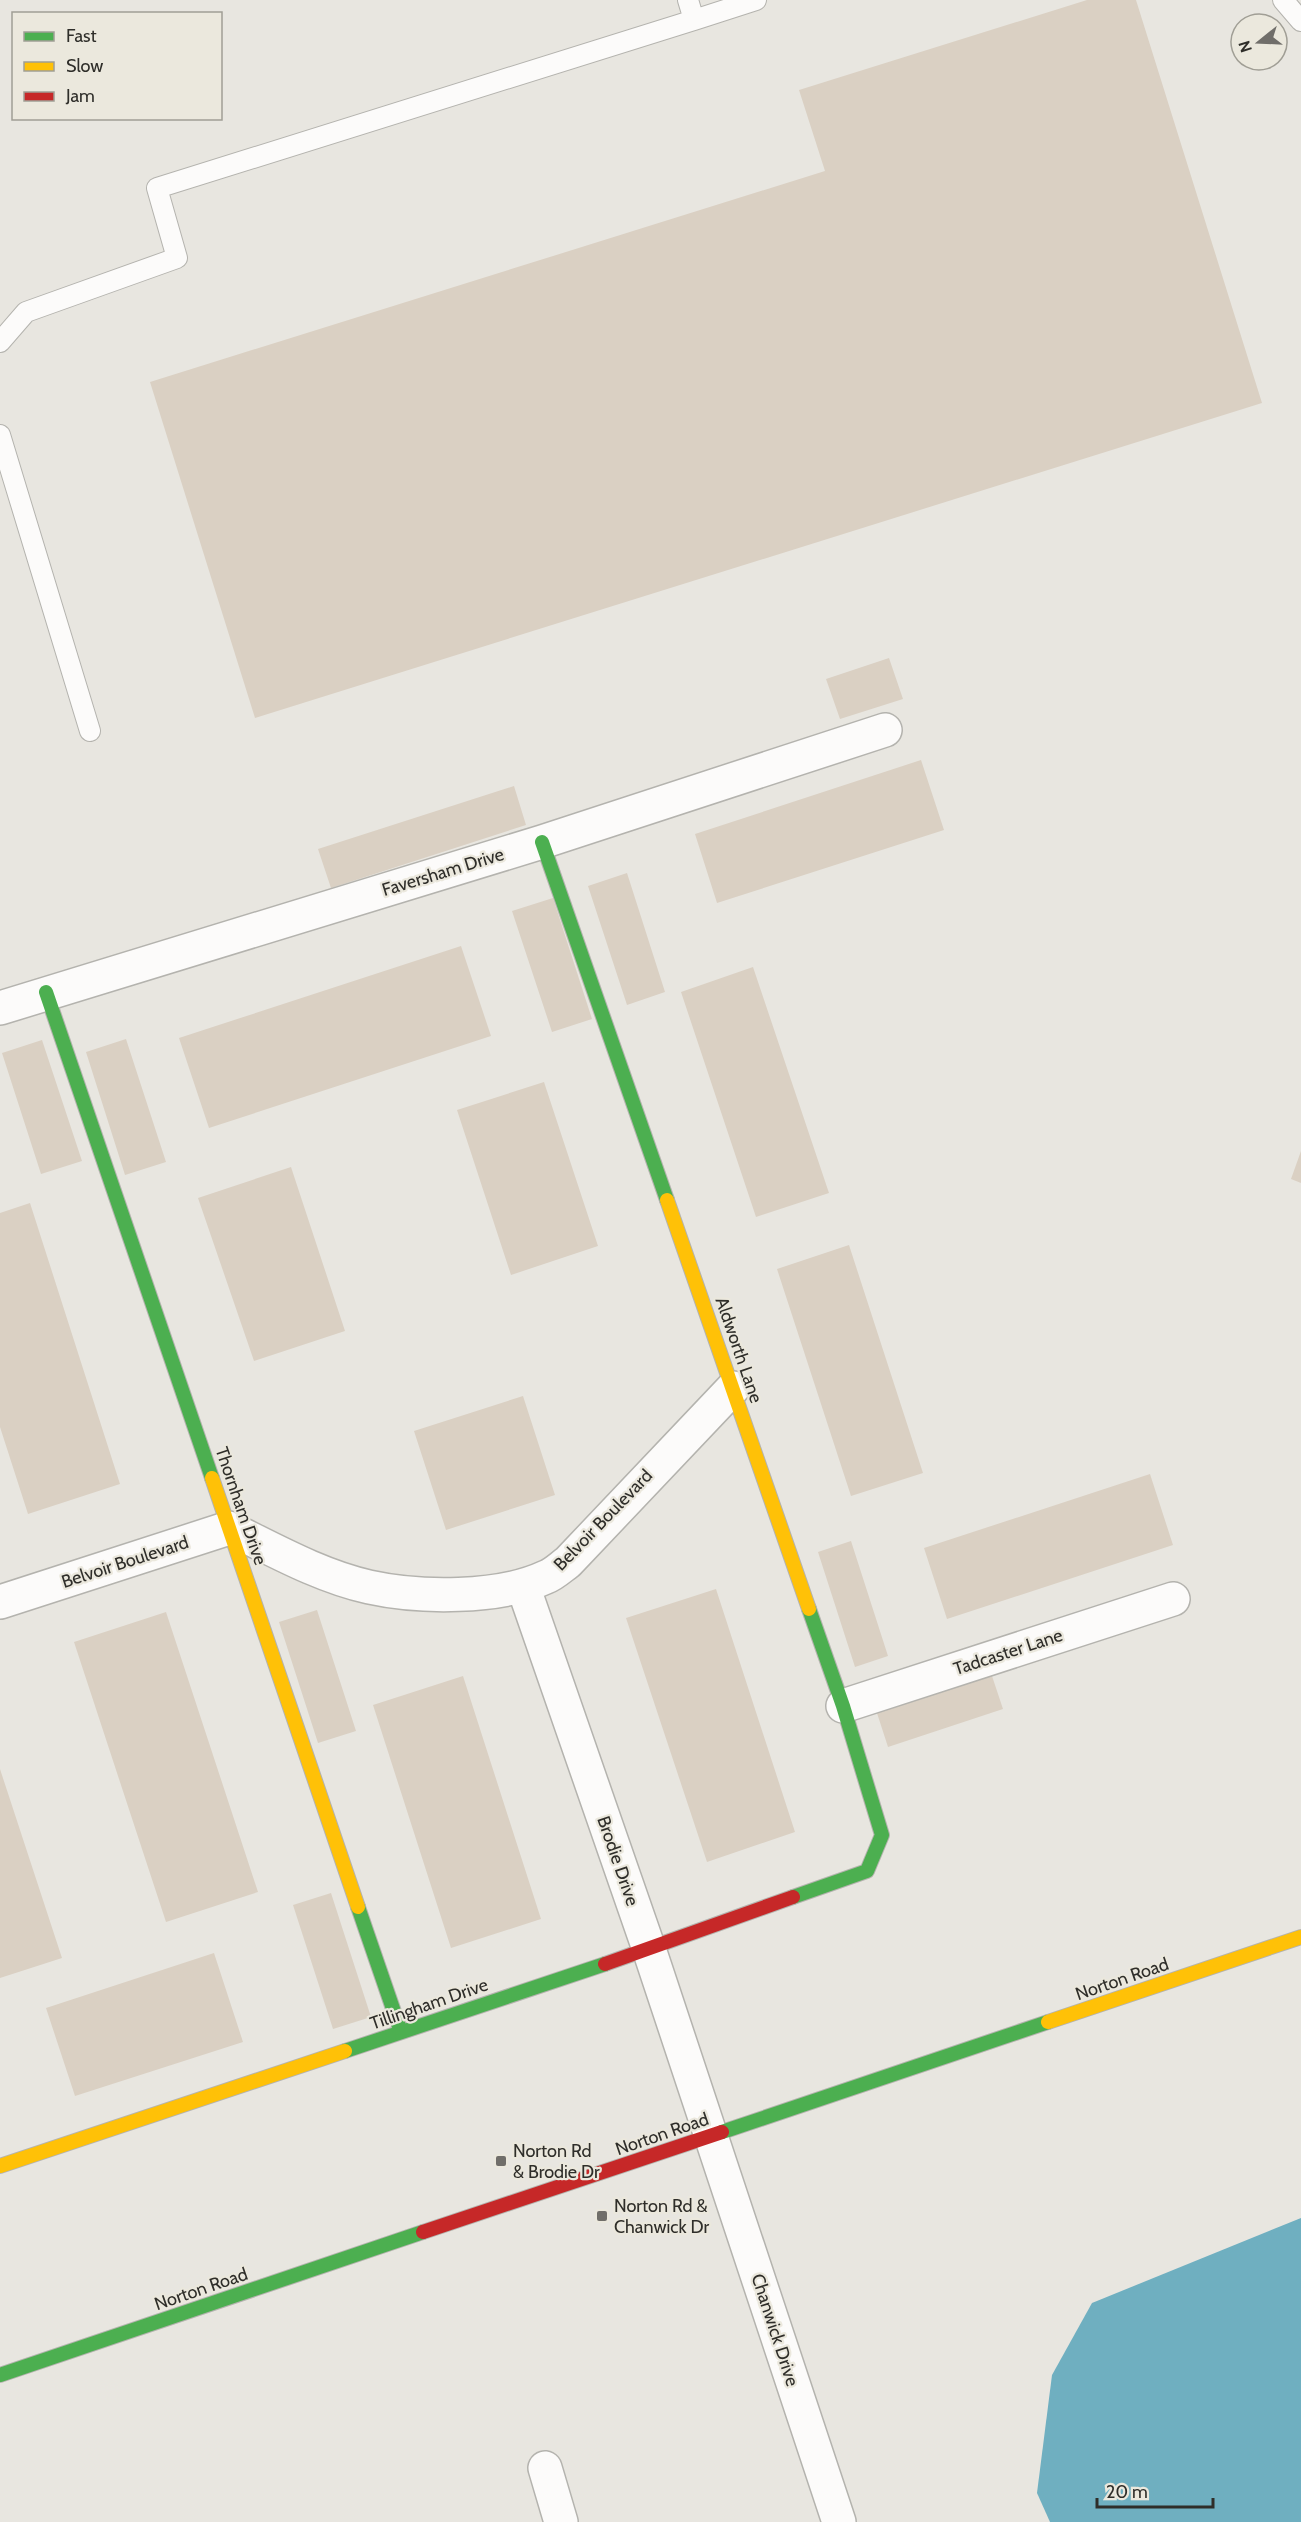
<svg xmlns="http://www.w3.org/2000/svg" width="1301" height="2522" font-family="Cabin,sans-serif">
	<rect width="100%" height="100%" fill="#e8e6e0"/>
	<path fill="#6fafc0" d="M1301,2218V2522H1050L1037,2493L1052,2375L1092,2303Z"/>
	<path fill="#dad0c3" d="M1087,0H1136L1262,403L255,718L150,382L825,171L799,90Z
		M889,658L903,699L840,719L826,679Z
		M921,760L944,830L717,903L695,834Z
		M514,786L526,825L331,888L318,849Z
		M627,873L665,992L627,1005L588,886Z
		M553,898L592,1019L552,1032L512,911Z
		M461,946L491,1036L209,1128L179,1038Z
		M753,967L829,1193L756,1217L681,992Z
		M126,1039L166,1162L125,1175L86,1052Z
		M42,1040L82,1161L41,1174L2,1053Z
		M544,1082L598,1246L511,1275L457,1110Z
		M1301,1151V1183L1291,1179Z
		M291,1167L345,1331L254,1361L198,1198Z
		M30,1203L120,1484L28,1514L0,1427V1213Z
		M849,1245L923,1473L851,1496L777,1269Z
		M523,1396L555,1495L446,1530L414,1431Z
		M1150,1474L1173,1545L947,1619L924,1548Z
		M851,1541L888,1656L855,1667L818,1552Z
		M716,1589L795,1832L707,1862L626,1618Z
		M317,1610L356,1731L318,1743L279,1622Z
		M166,1612L258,1892L166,1922L74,1642Z
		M991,1673L1003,1709L888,1747L876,1710Z
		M463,1676L541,1919L451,1948L373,1705Z
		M0,1769L62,1958L0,1978Z
		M331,1893L371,2017L333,2029L293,1905Z
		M214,1953L243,2042L75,2096L46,2008Z"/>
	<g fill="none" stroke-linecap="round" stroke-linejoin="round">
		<g stroke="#b4b3ae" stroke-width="22">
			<path id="lane" d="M1283,0L1301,21
				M694,20L756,0
				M0,342L26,312L177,258L157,188L694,20L688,0
				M0,435L90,731"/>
		</g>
		<g stroke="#b4b3ae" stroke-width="36">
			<path id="street" d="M0,1008L542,842L885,730
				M523,1586L649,1949L839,2522
				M0,1602L229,1528C274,1550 320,1576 369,1587C419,1598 499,1599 546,1577C554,1574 561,1567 568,1562L733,1388
				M843,1706L1173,1599
				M545,2468L561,2522"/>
		</g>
		<g stroke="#b4b3ae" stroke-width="16">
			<path id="fast" d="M542,842L667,1200
				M46,992L212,1478
				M793,1897L867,1871L882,1835L843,1706L809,1609
				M358,1907L401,2032
				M345,2051L605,1964
				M722,2132L1048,2022
				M0,2375L423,2232"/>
		</g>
		<g stroke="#b4b3ae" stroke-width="16">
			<path id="slow" d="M667,1200L809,1609
				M212,1478L358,1907
				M1048,2022L1301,1937
				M0,2166L345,2051"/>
		</g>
		<g stroke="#b4b3ae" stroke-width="16">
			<path id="jam" d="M605,1964L793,1897
				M423,2232L722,2132"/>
		</g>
		<use href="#lane" stroke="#fcfbfa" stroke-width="20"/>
		<use href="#street" stroke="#fcfbfa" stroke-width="33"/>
		<use href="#fast" stroke="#4caf50" stroke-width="14"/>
		<use href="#slow" stroke="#ffc107" stroke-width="14"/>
		<use href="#jam" stroke="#c62828" stroke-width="14"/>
	</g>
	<g fill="#706e6a" stroke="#ebe8dd" stroke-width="2">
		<rect x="495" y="2155" width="12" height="12" rx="3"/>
		<rect x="596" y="2210" width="12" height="12" rx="3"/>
	</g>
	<g text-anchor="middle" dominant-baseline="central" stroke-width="4.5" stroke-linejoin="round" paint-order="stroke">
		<g font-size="18" fill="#2f2e2a" stroke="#ebe8dd">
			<text transform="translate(443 872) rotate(-17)">Faversham Drive</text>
			<text transform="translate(739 1350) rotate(71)">Aldworth Lane</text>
			<text transform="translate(241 1506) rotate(71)">Thornham Drive</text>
			<text transform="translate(603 1520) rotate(-46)">Belvoir Boulevard</text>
			<text transform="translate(125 1562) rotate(-18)">Belvoir Boulevard</text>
			<text transform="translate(1008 1652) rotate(-18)">Tadcaster Lane</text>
			<text transform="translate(618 1861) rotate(71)">Brodie Drive</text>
			<text transform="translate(1122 1979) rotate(-19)">Norton Road</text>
			<text transform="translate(429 2004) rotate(-19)">Tillingham Drive</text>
			<text transform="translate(662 2134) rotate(-19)">Norton Road</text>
			<text transform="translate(201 2289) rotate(-19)">Norton Road</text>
			<text transform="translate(775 2330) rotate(72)">Chanwick Drive</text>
		</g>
		<g font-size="18" fill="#2f2e2a" stroke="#ebe8dd" text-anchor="start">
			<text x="513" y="2151">Norton Rd<tspan x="513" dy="21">&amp; Brodie Dr</tspan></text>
			<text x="614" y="2206">Norton Rd &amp;<tspan x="614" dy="21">Chanwick Dr</tspan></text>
		</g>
	</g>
	<rect x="12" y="12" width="210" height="108" fill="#ebe8dd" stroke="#a09e95" stroke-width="1.5"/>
	<rect x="24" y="32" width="30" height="9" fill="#4caf50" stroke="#a09e95" stroke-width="1.5"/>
	<text x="66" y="42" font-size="18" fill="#2f2e2a">Fast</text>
	<rect x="24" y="62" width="30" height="9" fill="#ffc107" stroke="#a09e95" stroke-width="1.5"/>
	<text x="66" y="72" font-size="18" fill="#2f2e2a">Slow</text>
	<rect x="24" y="92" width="30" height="9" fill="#c62828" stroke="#a09e95" stroke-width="1.5"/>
	<text x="66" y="102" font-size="18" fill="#2f2e2a">Jam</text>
	<g transform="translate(1259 42) rotate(252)"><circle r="28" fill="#ebe8dd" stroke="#a09e95" stroke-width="1.5"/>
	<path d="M0-4.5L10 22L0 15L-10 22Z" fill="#706e6a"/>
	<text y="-9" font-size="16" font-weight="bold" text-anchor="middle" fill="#2f2e2a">N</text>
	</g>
	<path d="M1097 2498v9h116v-9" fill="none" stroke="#2f2e2a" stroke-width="3"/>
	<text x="1106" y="2498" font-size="18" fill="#2f2e2a" stroke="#ebe8dd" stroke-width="4.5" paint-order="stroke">20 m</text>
</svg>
